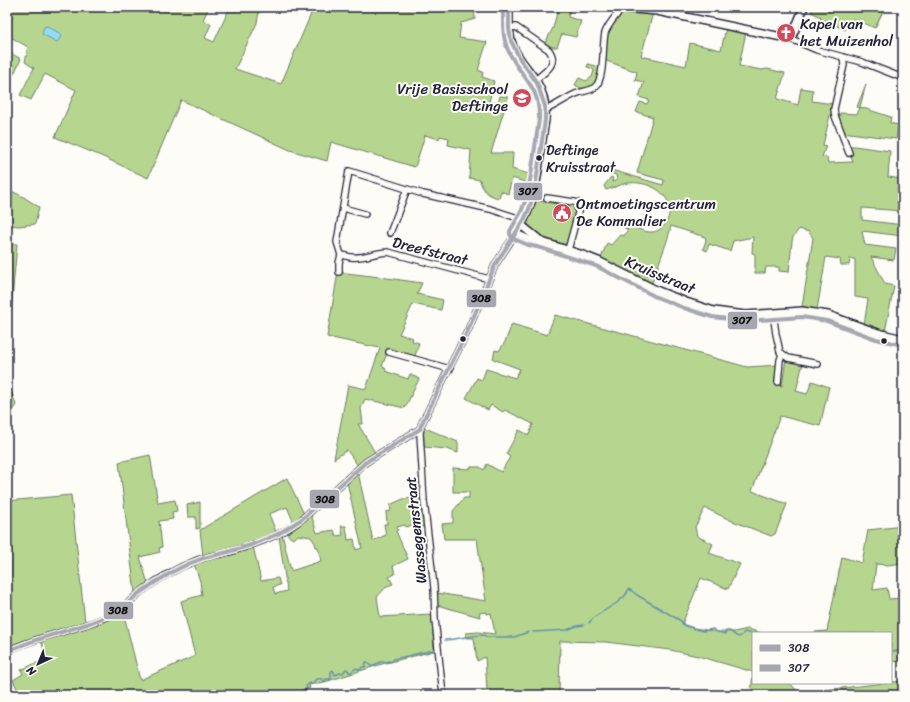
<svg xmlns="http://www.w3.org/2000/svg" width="910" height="702" font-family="Sriracha,sans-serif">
	<rect width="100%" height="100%" fill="#fdfcf7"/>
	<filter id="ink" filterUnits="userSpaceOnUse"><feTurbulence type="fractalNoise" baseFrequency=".025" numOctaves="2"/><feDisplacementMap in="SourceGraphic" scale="8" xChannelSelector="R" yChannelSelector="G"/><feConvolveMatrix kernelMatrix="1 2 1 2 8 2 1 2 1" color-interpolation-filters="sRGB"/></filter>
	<g filter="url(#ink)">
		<path fill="#b6d68f" stroke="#6c7c65" d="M10,7H209L203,20L211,24L205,38L214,42L230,7L259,11L257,23L235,69L281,84L314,7H474L475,19L461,23L459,38L487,42L478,70L483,72L482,77L494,81L489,102L498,103L500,96L508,97L491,153H513L512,169L532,175L531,184L512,178L508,194L501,191L499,198C489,196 482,191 480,180L469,178L471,150L448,145L449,138L440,136L439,139L425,135L415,167L331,142L327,161L290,150L181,100L148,178L101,156L55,137L76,90L45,74L31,100L20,95L34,68L25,62L28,47L7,35V16Z
			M548,7H570L568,17L581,21L576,37L562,34L557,47H551L545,43L553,28L558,9Z
			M813,7H885L875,28L853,19L849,27L846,26L845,30L825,20L823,25L819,23L821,17L811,12Z
			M627,11L653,13L641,56L686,66L690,43L721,50L726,28L746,32L739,66L762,70L767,69L785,73L777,99L798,105L801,88L813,90L812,101L833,104L832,112L830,115L823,145L826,146L822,157H827L828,163L853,162L847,145L890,151L888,177L903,179V211L862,208V220L903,225V236L862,231L865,245L896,249L894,260L871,257L885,284L894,286L885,332L864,325L868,299L855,297V259H850L849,265H841L840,259L826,257L817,310L802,307L813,238L809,232L799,229L793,237L792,241L789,272L779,271V267H766L765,273H755V254L752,253L753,237L733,241L730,251L709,244L707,251L703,249L706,240L705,237L671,226L668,238L652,283L601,258L607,243L611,245L620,235L624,236L628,229L622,227L621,223L624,220C632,226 643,233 653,232C659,231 664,227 667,221C676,200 659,186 639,183C632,182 624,183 618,186C614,187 610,189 606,190L604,186L611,177L613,178L612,182L615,181L617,180L616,175L600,169L601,167L663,185L664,180L637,173L653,117L636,112L640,102L647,104L649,100L639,97L644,82L635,80L637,72L604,60L606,39L609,28L620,14Z
			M7,51L21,59L7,88Z
			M588,64L600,67L599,74L594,86L583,89L575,85L579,78L586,81L592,77L594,71L593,69L587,67Z
			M866,84L860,107L891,117L890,123L898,125L896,139L842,132L836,115L840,116V113L857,114L860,108L857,107Z
			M7,189L22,196L39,207L35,224L19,226L7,225Z
			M539,201L571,206L574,209L576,212L567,244L566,245C557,243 529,235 528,224C528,221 530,217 530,214C532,210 532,206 535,202Z
			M7,244H17L7,356Z
			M338,272L380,277L422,283L417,294L443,300L441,310L413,304L399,334L413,338L412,341L419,343L415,356L388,351L382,366L386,369L385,371L408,379L410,374L419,379L405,408L365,399L361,408L363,424H358L376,454L358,466L347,450L334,459L348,385L366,389L380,348L327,337Z
			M555,315L623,333L747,367L779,365V385L782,386L786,359L803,363L796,391L807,394L812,381L829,387L820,426L780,416L752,491L787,504L775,534L771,536L730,520L705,508L695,527L697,536L713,544L709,553L740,564L728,589L701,578L682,624L694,628L718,632H734L748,629L761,633H753V683H790L799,693L902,681V695H751L753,672L698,656L670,650L606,642L560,641L559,695H482V691H487L485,657L477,661L474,638H466V633L478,632L495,634L491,613L487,614V612L479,613L480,617L437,605V593L486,601L477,539H444L442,524L453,523V511L464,498H469V492H453V468L470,469V467H480L484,470L487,464L501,472L510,457L506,454L519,430L529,435L533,424L505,410L503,412L491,405L488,410L466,398L477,378L482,380L486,369L515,378L520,369L493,359L495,350L499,351L505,342L512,324L547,335Z
			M7,378L16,405L7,418Z
			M423,427L458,442V453L447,449L424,447Z
			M150,455L158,503L175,500L177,511L172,512L173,519L159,521L162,547L159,548L160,552L140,557L148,584L135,593L119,462Z
			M358,472L373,541L386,535L384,524H387L386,512L391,511L390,505L403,499L421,498L424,526L418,528L416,524L406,527L405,525L397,527L398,530L396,531L408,559L393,566L395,574L389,577L393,584L387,586L377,597L380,617L432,614L434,651L382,664L328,681L309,685L310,688L284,695H20L13,680L23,674L21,670L47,658L41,641L123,611L140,680L195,656L181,601L202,595L200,581L194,564L253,546L261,581L278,578L280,585L273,587L275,594L287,591L279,536L282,534L291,571L321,561L318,547H316L315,543L311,537L298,535L294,539C290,538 288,536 287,532L311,514L317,533L334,530L336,536L343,535L341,526H346L348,540L354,539L356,550L362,548L347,482Z
			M287,478L304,514L294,523L287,507L269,514L276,532L241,547L203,556L200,530Z
			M71,495L85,622L7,649V501Z
			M200,502V528L196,529V517H188L187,505Z
			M903,526V563L888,565L876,564L873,590L887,588L889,599L903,598V661L891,662V633H815V632L827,631L842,557L862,563L868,530Z"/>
		<path fill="#93ddf4" stroke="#6692aa" d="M47,26L61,34L62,36L57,42L42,34L44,27Z"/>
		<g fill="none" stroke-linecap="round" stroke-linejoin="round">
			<path stroke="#6692aa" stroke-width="1.5" d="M589,623C591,621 593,618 596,616C604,610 626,600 628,590L629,589L637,595L681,621L685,626L703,631L713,629L715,631L725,634L726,631H730C735,635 739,641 744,632L753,634
				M533,632L567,630L577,626L584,625
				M445,640C459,639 471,635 484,635L486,637H514L529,632
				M891,651H903
				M280,695L282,694L284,695
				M293,695L297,691L299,692L302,690L305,691L307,689L306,686L310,683H313L316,679H322L324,682L326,679H331V672L333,670L334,672L335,675L340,673H343L346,669H347L350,673L356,668L359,670L361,669L362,667H365L366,662L369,663L371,667L374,665L383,661L385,662L389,661L391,662L394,659L433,650"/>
			<g stroke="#22223b" stroke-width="8">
				<path id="street" d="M7,10L8,7
					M509,28L516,27L549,50C559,64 545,72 535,80
					M791,39L817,50L862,62L903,78
					M843,57L844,65L834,109L835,116L849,153
					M545,110C556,106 567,97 578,93C583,91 591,91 595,87C605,79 602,46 605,33C608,24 616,16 622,8
					M547,198L574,202L578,203V213L568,250
					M343,208L365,214
					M390,233L407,189
					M341,255C345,255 348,257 351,257C363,259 376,252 388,252L489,279
					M339,272V263L341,255L337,242L349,171L423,194L490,209L524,220
					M773,313L776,334L780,352L788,358L818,364
					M389,352L450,369
					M778,382L780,360L782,354
					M7,651C41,635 79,630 113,614C124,609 132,598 142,591C157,580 177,568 195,561C207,556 220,555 233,551C257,544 282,535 302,519L366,462L420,429
					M443,695L435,619L434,587L424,501L420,434L421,425L469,328L495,265L516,233L531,240L542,242"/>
			</g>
			<g stroke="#22223b" stroke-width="10">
				<path id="secondary" d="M509,7C509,21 508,35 513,47C519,60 529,70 536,81C543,92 546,107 545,120C540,148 539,182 529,208C526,217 521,225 516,233
					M622,7V8L657,11L791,39L804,7
					M521,225L542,242L583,255L598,261L658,291L686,302L714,311L729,313L746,315L802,311L828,315L878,333L903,339"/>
			</g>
			<use href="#street" stroke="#fdfcf7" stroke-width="5.5"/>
			<use href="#secondary" stroke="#fdfcf7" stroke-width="7"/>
			<g stroke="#fdfcf7" stroke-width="7">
				<path id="bus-1" d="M420,429L421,425L469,328L495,265L524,220L529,209L535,189L545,120V106L537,83L520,59L511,41L509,28V7
					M7,651L33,641L87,624L113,614L121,609L138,594L154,583L174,571L188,564L204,558L228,552L251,545L278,534L302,519L366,462L420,429"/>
			</g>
			<g stroke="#fdfcf7" stroke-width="7">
				<path id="bus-2" d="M503,7C503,21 502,37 508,50C520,78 540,84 539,119L531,175L527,196L521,212L510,231V234L512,238L528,245L541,248L581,261L596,266L656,297L684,308L712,317L746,321L802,317L827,321L876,339L902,345"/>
			</g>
			<use href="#bus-1" stroke="#a7a7b1" stroke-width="4"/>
			<use href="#bus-2" stroke="#a7a7b1" stroke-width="4"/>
		</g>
	</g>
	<defs>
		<g id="church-disc" transform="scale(1)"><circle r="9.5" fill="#d1495b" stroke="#fdfcf7"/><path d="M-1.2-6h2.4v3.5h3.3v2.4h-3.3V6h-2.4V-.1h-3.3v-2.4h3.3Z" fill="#fff"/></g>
		<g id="school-disc" transform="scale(1)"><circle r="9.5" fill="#d1495b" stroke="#fdfcf7"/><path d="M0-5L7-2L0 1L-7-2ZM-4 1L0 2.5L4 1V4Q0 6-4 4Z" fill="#fff"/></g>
		<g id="civic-disc" transform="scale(1)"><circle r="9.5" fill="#d1495b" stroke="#fdfcf7"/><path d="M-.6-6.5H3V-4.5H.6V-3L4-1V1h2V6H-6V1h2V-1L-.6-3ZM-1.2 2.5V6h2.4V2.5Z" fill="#fff"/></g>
	</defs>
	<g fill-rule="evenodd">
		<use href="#church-disc" x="786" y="33"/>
		<use href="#school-disc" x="522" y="98"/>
		<use href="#civic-disc" x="562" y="213"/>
	</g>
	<g fill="#22223b" stroke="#fdfcf7" stroke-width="1.5">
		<circle cx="539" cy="158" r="3.5"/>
		<circle cx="463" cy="339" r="3.5"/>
		<circle cx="884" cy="341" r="3.5"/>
	</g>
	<g text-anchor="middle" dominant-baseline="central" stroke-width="4" stroke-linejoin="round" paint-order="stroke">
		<g font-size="14" fill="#22223b" stroke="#fdfcf7" text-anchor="start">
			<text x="546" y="150">Deftinge<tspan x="546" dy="17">Kruisstraat</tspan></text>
		</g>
		<g font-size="15" fill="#22223b" stroke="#fdfcf7" text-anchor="start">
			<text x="800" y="24">Kapel van<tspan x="800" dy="17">het Muizenhol</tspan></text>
			<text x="508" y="89" text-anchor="end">Vrije Basisschool<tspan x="508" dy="17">Deftinge</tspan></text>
			<text x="576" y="204">Ontmoetingscentrum<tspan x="576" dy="17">De Kommalier</tspan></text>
		</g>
		<g font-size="15" fill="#22223b" stroke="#fdfcf7">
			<text transform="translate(430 251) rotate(14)">Dreefstraat</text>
			<text transform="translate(660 275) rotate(23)">Kruisstraat</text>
			<text transform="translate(416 530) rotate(-96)">Wassegemstraat</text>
		</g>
	</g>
	<g stroke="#fdfcf7" stroke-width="1.5">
		<rect x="513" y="182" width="30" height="19" rx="4" fill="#a7a7b1"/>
		<rect x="466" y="289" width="31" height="19" rx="4" fill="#a7a7b1"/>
		<rect x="727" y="311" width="31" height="19" rx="4" fill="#a7a7b1"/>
		<rect x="309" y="489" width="31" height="20" rx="4" fill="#a7a7b1"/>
		<rect x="103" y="601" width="31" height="19" rx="4" fill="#a7a7b1"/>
	</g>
	<g font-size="11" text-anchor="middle" font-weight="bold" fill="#111">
		<text x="528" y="195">307</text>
		<text x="481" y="302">308</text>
		<text x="742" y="324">307</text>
		<text x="325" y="503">308</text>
		<text x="118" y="614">308</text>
	</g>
	<rect width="910" height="702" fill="none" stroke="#fdfcf7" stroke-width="24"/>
	<rect x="12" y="12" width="886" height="678" fill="none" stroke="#22223b" stroke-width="1.5" filter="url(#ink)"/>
	<rect x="752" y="632" width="140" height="52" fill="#fdfcf7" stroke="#a5a5ac"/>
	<rect x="760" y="645" width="20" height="6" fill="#a7a7b1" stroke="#a5a5ac"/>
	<text x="788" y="652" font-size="12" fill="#22223b">308</text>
	<rect x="760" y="665" width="20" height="6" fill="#a7a7b1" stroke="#a5a5ac"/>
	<text x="788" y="672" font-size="12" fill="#22223b">307</text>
	<g transform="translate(38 664) rotate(224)" stroke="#fdfcf7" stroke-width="3" paint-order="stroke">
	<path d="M0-3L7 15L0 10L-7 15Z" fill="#22223b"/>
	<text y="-6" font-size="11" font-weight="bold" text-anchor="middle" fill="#22223b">N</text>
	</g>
</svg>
